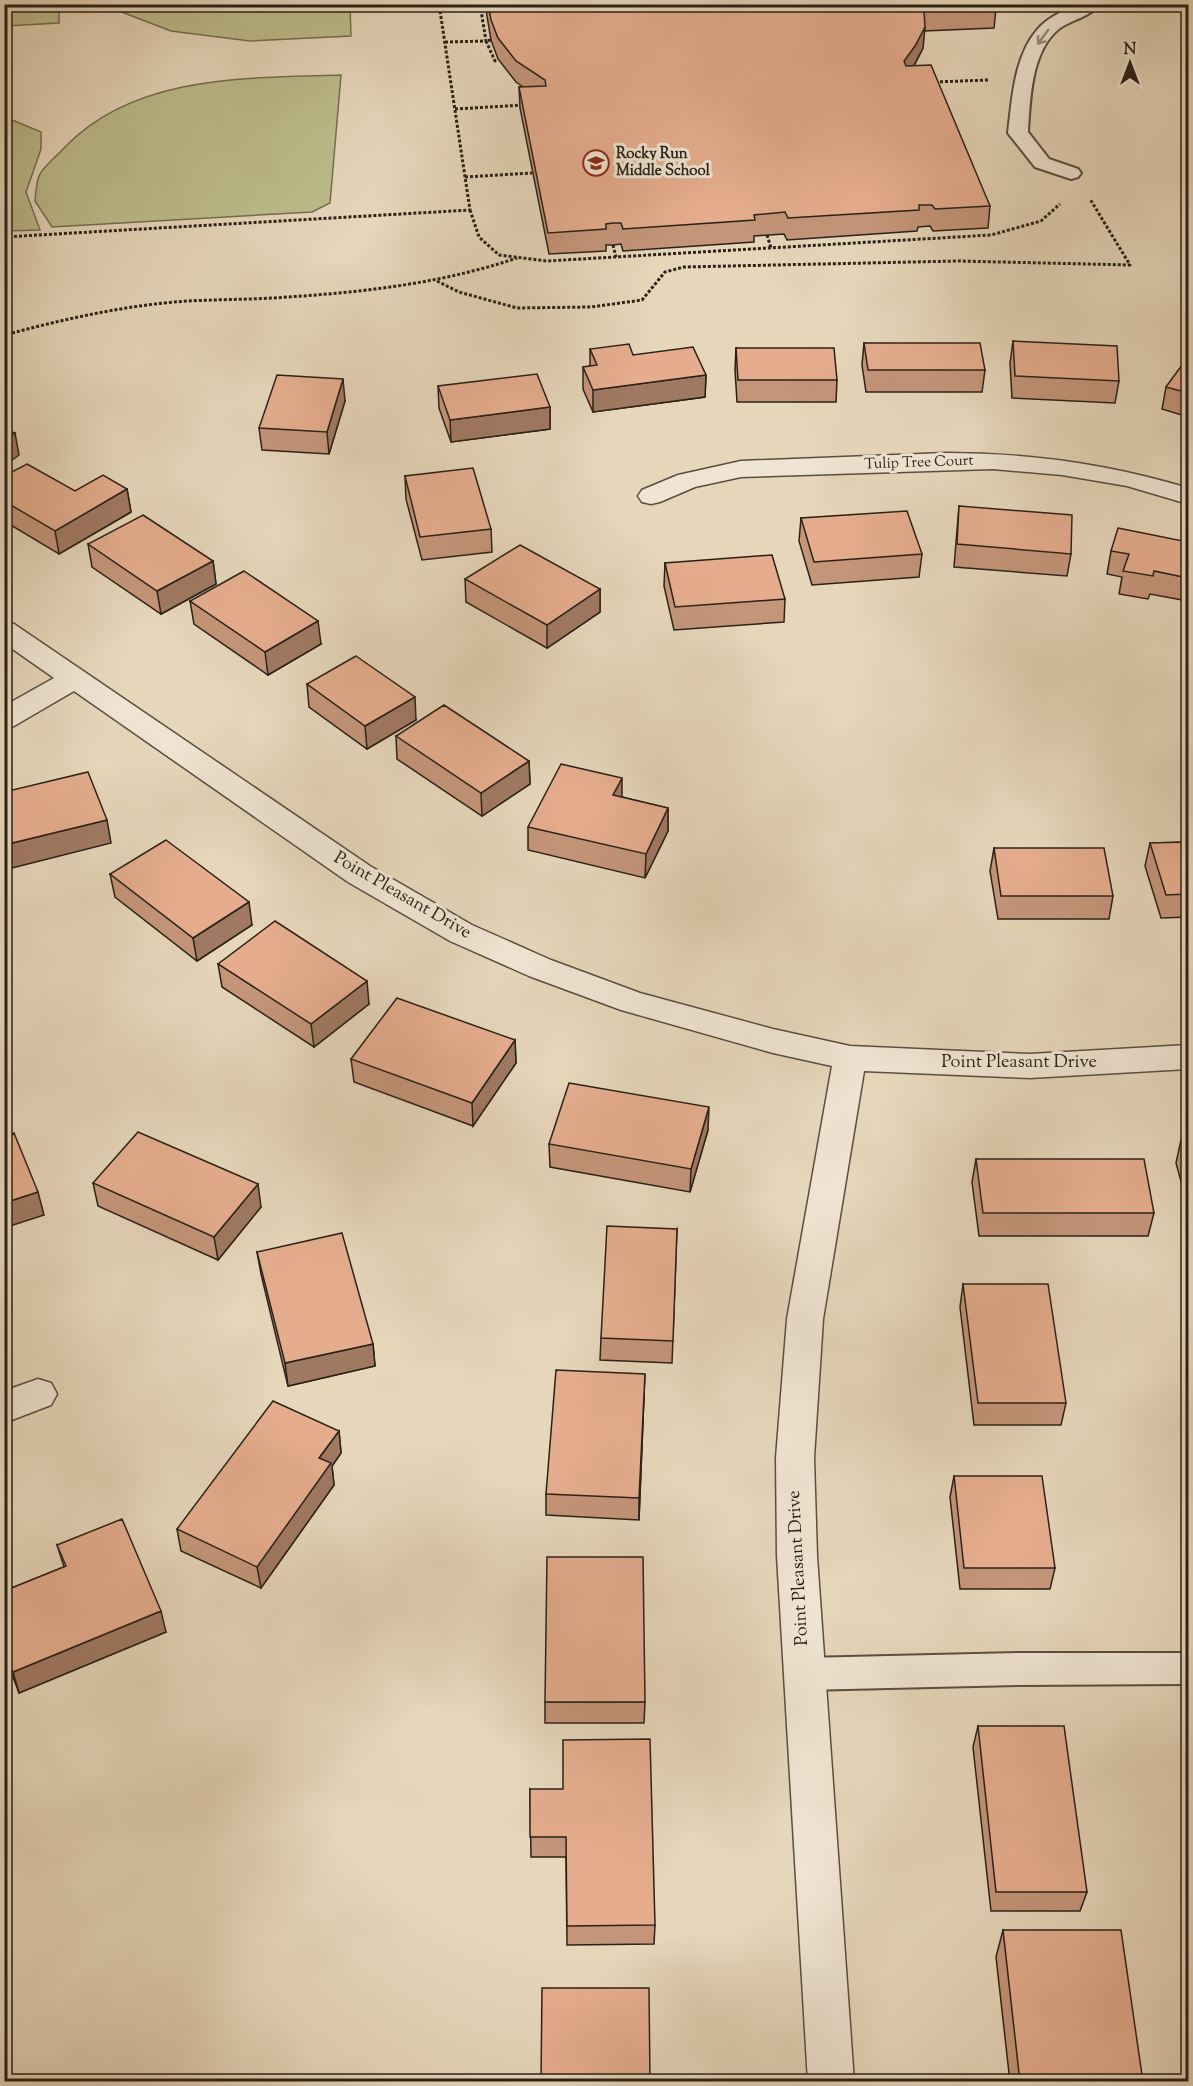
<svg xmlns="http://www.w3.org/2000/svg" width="1193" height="2086" font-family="'Sorts Mill Goudy',serif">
	<rect width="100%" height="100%" fill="#e6d6ba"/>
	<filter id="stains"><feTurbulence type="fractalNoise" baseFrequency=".00333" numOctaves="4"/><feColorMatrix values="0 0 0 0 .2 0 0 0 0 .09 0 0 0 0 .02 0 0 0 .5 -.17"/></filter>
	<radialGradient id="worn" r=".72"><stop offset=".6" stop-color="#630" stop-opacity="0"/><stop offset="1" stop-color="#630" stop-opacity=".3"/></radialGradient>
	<path fill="#bdbc8b" stroke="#746e52" stroke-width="1.5" d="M5,4L59,5V23L5,26Z
		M114,5H350L351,36L250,41L171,31L119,11Z
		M341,75L330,203L312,212L52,227L35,201C36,193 36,181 40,174C46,164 57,156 65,147C135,74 248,78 341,75Z
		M5,117L41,132V149L26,192L40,230L5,231Z"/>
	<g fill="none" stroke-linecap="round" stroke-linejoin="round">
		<g stroke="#594e40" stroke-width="4">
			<path id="lane" d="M1076,4H1100C1091,16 1072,20 1060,28C1031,50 1030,100 1028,132L1049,159L1078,169L1081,173L1078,177L1071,179L1035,167L1008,133C1012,100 1014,57 1037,30C1047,18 1063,11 1076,4Z
				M1020,1653H1188V1684L1020,1685L804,1690L792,1685L786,1674L792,1663L804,1658Z"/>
		</g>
		<g stroke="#594e40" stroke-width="3">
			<path id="street" d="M946,453C1029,453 1109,464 1188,488V504L1127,486L1062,475L993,469L741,477L695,487L660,502L651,504L642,502L638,496L642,490L678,475L741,461Z
				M4,621L14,624L370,866L472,925L551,960L640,993L773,1029L850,1046L1030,1054L1188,1045V1069L1030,1078L864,1071L823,1319L814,1458L817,1556L854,2082H808L777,1556L776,1458L787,1319L832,1066L773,1053L621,1010L529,976L450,941L348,882L74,691L14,726L4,728V706L54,678L4,643Z
				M38,1379L51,1383L57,1394L51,1405L4,1423V1391Z"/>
		</g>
		<path stroke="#2a2118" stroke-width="3" stroke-dasharray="3 2" stroke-linecap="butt" d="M491,40L486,41L495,61L498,59
			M445,42L486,41L480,4
			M935,82L988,80
			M455,109L524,105
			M465,177L532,173
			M470,210L479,237L499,255L547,261L991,235L1041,221L1060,204
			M767,235L771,248
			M4,237L470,210L439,4
			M613,245L616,257
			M437,281L459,292L517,308L591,307L642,300L665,272L684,267L958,261L1130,265L1090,199
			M4,339L12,333C65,319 119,307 174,302C211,299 250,300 288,297C365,292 443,283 517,258"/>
		<use href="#lane" fill="#efe4d2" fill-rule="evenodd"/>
		<use href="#street" fill="#efe4d2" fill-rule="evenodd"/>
	</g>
	<path fill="#c5957a" stroke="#2a2118" stroke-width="1.5" d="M485,4H995L996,8L994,28L924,31L923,48L914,66L990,206L988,228L933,231L930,226L918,227L917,231L787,240L784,234L754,236V242L623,251L621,244L613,245H606V251L549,254L520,108L519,87H523L516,82L498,59L491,40Z
		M1013,341L1119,381L1115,403L1012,398L1010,363Z
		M864,343L985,370L982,392H866L862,365Z
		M736,348L837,380L836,402H737L735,370Z
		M590,349L633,355L706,375L705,397L593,412L583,389V367L590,366Z
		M1188,357V417L1162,409L1166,387Z
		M438,386L550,407V429L451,442L439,408Z
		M345,401L329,454L262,450L259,428Z
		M4,476L75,491L127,489L131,512L59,554L4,521Z
		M405,476L491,529L492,552L422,560L406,499Z
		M959,506L1071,554L1067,576L954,567Z
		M801,518L922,554L919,577L812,585L799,541Z
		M1188,542V601L1150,594L1148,599L1119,594L1122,577L1107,574L1111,551Z
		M88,544L213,561L216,584L161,614L92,567Z
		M665,563L785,599L784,622L674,630L664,586Z
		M465,579L600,589V612L547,648L466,602Z
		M190,601L321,644L268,675L194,624Z
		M307,684L416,720L367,749L309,707Z
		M396,736L529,761L530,784L482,816L397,759Z
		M622,797L668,808V831L645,878L528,850V827Z
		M1188,842V917L1161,918L1145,866L1150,843Z
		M994,848L1113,896L1109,919H998L990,871Z
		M110,874L252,925L197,961L115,897Z
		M218,964L369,1004L314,1047L222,987Z
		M515,1040L516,1063L473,1126L354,1082L351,1059Z
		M708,1130L690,1192L550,1167L549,1144Z
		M1181,1140H1188V1207L1176,1163Z
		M976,1159L1154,1213L1148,1236H979L972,1182Z
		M93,1183L261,1207L218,1260L98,1206Z
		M677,1229L672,1363L600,1360L601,1338Z
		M257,1252L373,1344L375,1366L288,1386L261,1274Z
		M963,1284L1066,1403L1061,1425H974L960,1307Z
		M644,1396L639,1520L546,1515V1494Z
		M339,1431L341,1453L332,1466L334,1485L261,1588L181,1551L177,1529Z
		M954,1476L1055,1568L1050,1589H960L950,1497Z
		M57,1545L166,1632L19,1693L4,1653V1591L64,1567Z
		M545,1702H645L644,1723H545Z
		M978,1726L1087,1892L1080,1911H991L973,1747Z
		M530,1789L655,1925L654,1944L567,1945L566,1857H531Z
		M1003,1930L1143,2082H1010L996,1957Z"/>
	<path fill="#a07963" stroke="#2a2118" stroke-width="1.5" d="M925,27L923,48L913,67L902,82L904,61Z
		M706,375L705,397L593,412V390Z
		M343,379L345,401L329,454L327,432Z
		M550,407V429L451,442L450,420Z
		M15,433L19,455L4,466V440Z
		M127,489L131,512L59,554L55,531Z
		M213,561L216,584L161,614L157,591Z
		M600,589V612L547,648V625Z
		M318,621L321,644L268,675L265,652Z
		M415,697L416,720L367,749L365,726Z
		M529,761L530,784L482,816L481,793Z
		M622,778V801L613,795Z
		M668,808V831L645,878L646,854Z
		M107,820L111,843L4,870V845Z
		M249,902L252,925L197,961L193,938Z
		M367,981L369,1004L314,1047L311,1024Z
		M515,1040L516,1063L473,1126L472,1103Z
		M709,1107L708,1130L690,1192L691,1169Z
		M258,1184L261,1207L218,1260L214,1237Z
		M38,1192L44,1215L4,1228V1203Z
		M373,1344L375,1366L288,1386L285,1363Z
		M645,1374L644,1396L639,1520V1498Z
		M339,1431L341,1453L332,1466L334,1485L261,1588L257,1567L319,1458Z
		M161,1611L166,1632L19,1693L13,1672Z"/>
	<path fill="#e5ad8e" stroke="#2a2118" stroke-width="1.5" d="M488,4H995L996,8L924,11L925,27L915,46L904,61L906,66L931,65L990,206L935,209L932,205H919V210L788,218L785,212L754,215L755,220L623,229L621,223H613L606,224V229L548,233L519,87L546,86L545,80L516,61L498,38L491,20Z
		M1013,341L1117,346L1119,381L1015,376Z
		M864,343H980L985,370H868Z
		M629,344L633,355L693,347L706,375L593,390L583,367L597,365L590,349Z
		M736,348H834L837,380H738Z
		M1188,357V393L1166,387Z
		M537,374L550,407L450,420L438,386Z
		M277,375L343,379L327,432L259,428Z
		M4,429L15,433L4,440Z
		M27,464L75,491L103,475L127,489L55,531L4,501V476Z
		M473,468L491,529L420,537L405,476Z
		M959,506L1072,515L1071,554L957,544Z
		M907,511L922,554L814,562L801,518Z
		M143,515L213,561L157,591L88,544Z
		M1118,528L1188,542V578L1154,571L1153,576L1123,571L1129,554L1111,551Z
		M520,545L600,589L547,625L465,579Z
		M772,555L785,599L675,607L665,563Z
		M244,571L318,621L265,652L190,601Z
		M356,656L415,697L365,726L307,684Z
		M444,705L529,761L481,793L396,736Z
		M561,764L622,778L613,795L668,808L646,854L528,827Z
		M88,772L107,820L4,845V792Z
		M166,840L249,902L193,938L110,874Z
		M1188,842V894L1166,895L1150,843Z
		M994,848H1104L1113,896H1001Z
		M275,921L367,981L311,1024L218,964Z
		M397,998L515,1040L472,1103L351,1059Z
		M569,1083L709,1107L691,1169L549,1144Z
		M138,1132L258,1184L214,1237L93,1183Z
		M14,1133L38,1192L4,1203V1137Z
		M1181,1140H1188V1164Z
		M976,1159H1144L1154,1213H983Z
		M607,1226L677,1229L673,1341L601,1338Z
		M342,1233L373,1344L285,1363L257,1252Z
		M963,1284H1048L1066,1403H978Z
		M556,1370L645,1374L639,1498L546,1494Z
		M273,1401L339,1431L319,1458L331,1463L257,1567L177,1529Z
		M954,1476H1042L1055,1568H964Z
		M122,1519L161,1611L13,1672L4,1651V1591L66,1566L57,1545Z
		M547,1557H643L645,1702H545Z
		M978,1726H1064L1087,1892H996Z
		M650,1739L655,1925L567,1926L566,1837H530V1789H563V1740Z
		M1003,1930H1121L1143,2082H1020Z
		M542,1988H649L650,2082H541Z"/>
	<defs><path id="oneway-shaft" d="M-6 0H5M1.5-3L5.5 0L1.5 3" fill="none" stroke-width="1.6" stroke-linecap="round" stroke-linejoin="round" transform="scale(1.5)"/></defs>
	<use stroke="#968c7e" href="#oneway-shaft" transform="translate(1043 37) rotate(126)"/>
	<defs>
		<g id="school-ring" transform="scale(1.35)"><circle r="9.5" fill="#efe4d2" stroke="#8f2418" stroke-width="1.5"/><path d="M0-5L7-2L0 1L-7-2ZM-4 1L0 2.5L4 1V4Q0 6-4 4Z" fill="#8f2418"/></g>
	</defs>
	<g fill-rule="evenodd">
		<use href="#school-ring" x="596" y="163"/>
	</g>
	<g text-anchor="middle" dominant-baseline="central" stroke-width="6" stroke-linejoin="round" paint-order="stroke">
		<g font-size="15" font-weight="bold" fill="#2a2118" stroke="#efe4d2" text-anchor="start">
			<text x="616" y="154">Rocky Run<tspan x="616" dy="17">Middle School</tspan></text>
		</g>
		<g font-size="15" fill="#2a2118" stroke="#efe4d2">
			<text transform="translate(919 463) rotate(-2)">Tulip Tree Court</text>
		</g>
		<g font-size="18" fill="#2a2118" stroke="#efe4d2">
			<text transform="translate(402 896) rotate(30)">Point Pleasant Drive</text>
			<text x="1019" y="1063">Point Pleasant Drive</text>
			<text transform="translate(799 1568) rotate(-93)">Point Pleasant Drive</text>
		</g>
	</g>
	<rect width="1193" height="2086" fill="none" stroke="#e6d6ba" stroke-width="24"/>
	<rect x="6" y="6" width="1181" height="2074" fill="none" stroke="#2a2118" stroke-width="3"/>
	<rect x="12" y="12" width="1169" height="2062" fill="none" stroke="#2a2118" stroke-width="1.5"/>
	<g transform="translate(1130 63)" stroke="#efe4d2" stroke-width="4.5" paint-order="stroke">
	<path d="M0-4.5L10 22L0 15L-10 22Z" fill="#2a2118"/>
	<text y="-9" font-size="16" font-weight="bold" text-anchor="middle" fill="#2a2118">N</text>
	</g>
	<rect width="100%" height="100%" filter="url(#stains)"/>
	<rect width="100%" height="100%" fill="url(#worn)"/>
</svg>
